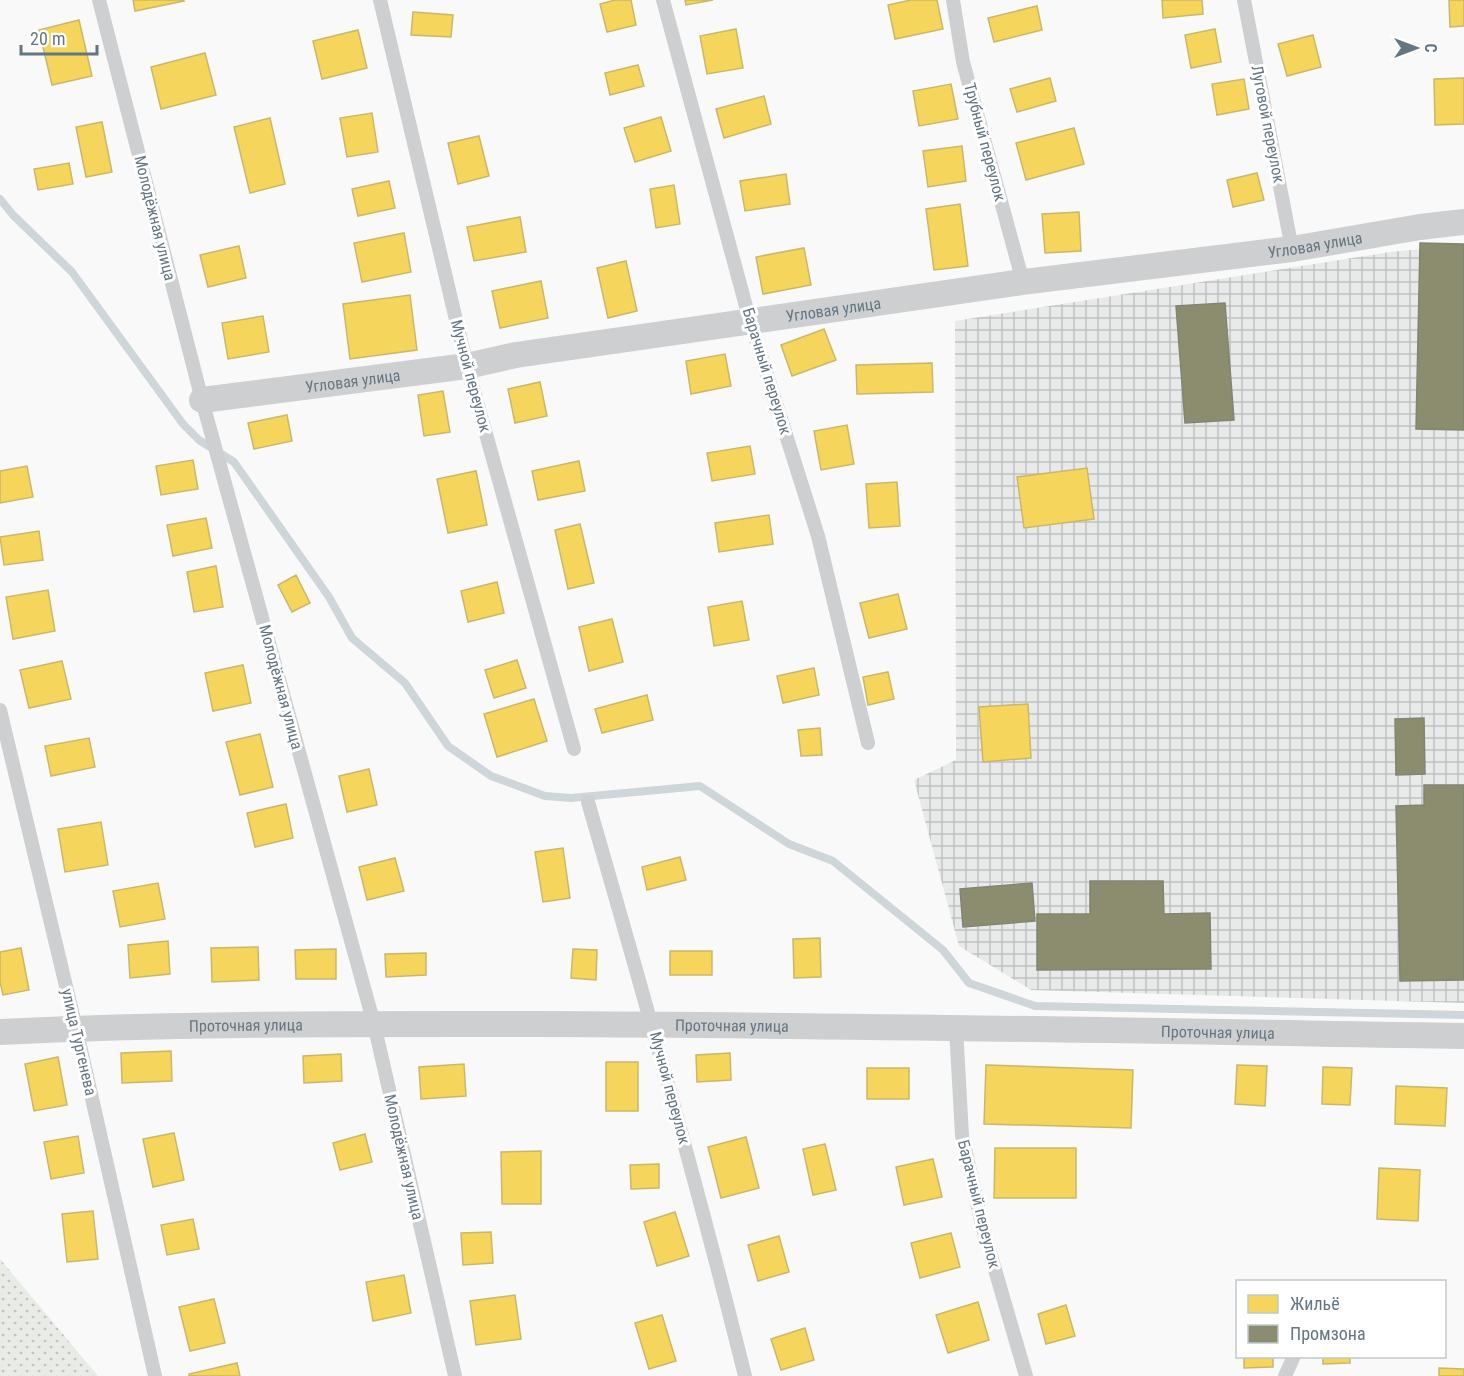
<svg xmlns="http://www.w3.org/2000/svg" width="1464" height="1376" font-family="'Roboto Condensed',sans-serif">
	<defs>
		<pattern id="industrial-grid" width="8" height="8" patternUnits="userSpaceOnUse" patternTransform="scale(1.5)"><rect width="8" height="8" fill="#e8e9e9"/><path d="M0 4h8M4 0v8" fill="none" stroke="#c0c1c2"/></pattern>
		<pattern id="grass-dots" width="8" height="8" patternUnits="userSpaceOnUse" patternTransform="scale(1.5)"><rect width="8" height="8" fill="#e8ebe6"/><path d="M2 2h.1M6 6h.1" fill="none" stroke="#c0c3c0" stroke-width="1.8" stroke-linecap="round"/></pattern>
	</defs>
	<rect width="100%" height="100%" fill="#f9f9f9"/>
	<path fill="url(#industrial-grid)" d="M1464,245V1003L1031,990L959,946L914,780L956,760L955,321L1390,252Z"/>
	<path fill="url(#grass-dots)" d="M0,1259L98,1376H0Z"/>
	<path fill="#f6d55c" stroke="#cab868" stroke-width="1.5" d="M133,0H183L184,1L135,11Z
		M615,0H631L636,25L607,32L600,4Z
		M685,0H713L686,5Z
		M911,0H937L943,29L895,39L888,5Z
		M1162,0H1202L1203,14L1163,18Z
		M1449,0H1464V26L1450,27Z
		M1037,6L1042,30L994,42L988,18Z
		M413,12L453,15L451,37L411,35Z
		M79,20L92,76L52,85L39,30Z
		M736,29L743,68L707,74L700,36Z
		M1215,29L1221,62L1191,68L1185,35Z
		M358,30L367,68L322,79L313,41Z
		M1313,35L1321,67L1287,76L1278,44Z
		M205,53L216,95L161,109L151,67Z
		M638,65L644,86L610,95L605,73Z
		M1050,78L1056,101L1017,112L1010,89Z
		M1464,78V124L1435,125L1434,79Z
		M1244,79L1249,109L1217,115L1212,84Z
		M951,84L958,119L919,126L913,91Z
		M764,96L771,124L724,138L716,109Z
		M372,113L378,152L347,157L340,118Z
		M661,117L671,151L635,162L624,128Z
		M270,118L285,184L250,193L234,127Z
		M102,122L112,172L86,177L76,127Z
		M1074,128L1084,164L1026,180L1016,143Z
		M479,136L489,176L458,184L448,143Z
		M962,146L966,181L928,187L923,151Z
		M69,163L73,184L38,190L34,169Z
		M1257,173L1264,200L1233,207L1227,180Z
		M786,174L790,204L745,211L740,181Z
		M389,181L395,208L358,216L352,189Z
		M674,185L680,224L656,228L650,189Z
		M960,204L968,266L934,270L926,209Z
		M1079,212L1081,251L1045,253L1042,214Z
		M520,217L526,252L474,261L467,227Z
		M404,233L411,272L362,282L354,243Z
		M239,246L246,278L208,287L200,255Z
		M804,248L811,285L763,294L756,257Z
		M626,261L637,311L608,318L597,268Z
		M541,281L548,318L500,328L492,291Z
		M410,295L417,350L350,359L343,304Z
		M263,316L269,352L228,359L222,323Z
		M824,329L836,360L792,376L781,345Z
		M725,354L731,386L691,394L686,361Z
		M932,363L933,392L857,394L856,365Z
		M540,382L547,416L515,423L508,389Z
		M443,391L450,432L424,436L418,395Z
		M287,415L292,441L254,449L248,423Z
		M847,425L854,464L821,470L814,431Z
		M750,446L755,474L712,481L707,453Z
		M193,460L198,489L161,495L156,466Z
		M579,461L585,491L538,500L532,471Z
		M27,466L33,497L0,503V471Z
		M1087,468L1094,519L1024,528L1017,477Z
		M476,471L487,525L448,533L437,479Z
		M897,482L900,526L869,528L866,484Z
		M769,515L773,544L719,552L715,523Z
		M206,518L212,548L173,556L167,525Z
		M580,524L594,583L568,589L555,530Z
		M39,531L43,560L4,565L0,537Z
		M216,566L223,607L194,612L187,572Z
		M296,575L310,603L292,612L278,585Z
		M497,582L504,613L468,622L461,591Z
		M48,590L55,631L13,639L6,597Z
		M898,594L907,629L869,638L860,603Z
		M742,601L749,640L714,646L708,607Z
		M612,619L623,662L589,671L579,627Z
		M517,660L526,688L494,698L485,670Z
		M62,661L71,699L29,708L20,670Z
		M243,665L251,703L213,711L205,673Z
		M814,668L819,695L783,703L777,676Z
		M888,672L894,699L868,705L863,677Z
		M647,695L653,720L602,733L595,709Z
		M534,699L547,741L497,757L484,714Z
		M1028,704L1031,758L983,762L979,707Z
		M820,728L822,755L801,756L798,730Z
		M260,734L273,787L240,795L226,742Z
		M89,738L95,767L51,776L45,746Z
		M369,769L377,805L347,812L339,776Z
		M286,804L293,838L255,847L247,813Z
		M101,822L108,865L65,872L58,829Z
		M563,848L570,898L543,902L535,852Z
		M680,857L686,880L647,890L642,867Z
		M395,858L404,891L367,900L359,867Z
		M158,883L165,919L120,927L113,891Z
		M820,938L821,977L794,978L793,939Z
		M168,941L170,974L130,978L128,945Z
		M258,947L259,980L212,982L211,948Z
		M21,948L29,990L3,995L0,982V952Z
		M336,949V979H296L295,950Z
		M573,949L597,950L596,980L571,978Z
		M670,951H712V975H670Z
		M426,953V975L386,977L385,954Z
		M171,1051L172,1081L122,1083L121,1053Z
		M730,1053L731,1080L697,1082L696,1055Z
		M341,1054L342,1081L304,1083L303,1056Z
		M58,1057L67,1105L34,1111L25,1064Z
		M606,1062H638V1111H606Z
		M464,1064L466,1096L421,1099L419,1067Z
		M986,1065L1133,1070L1131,1128L984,1124Z
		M1237,1065L1267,1066L1265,1106L1235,1104Z
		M1323,1067L1352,1068L1350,1105L1322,1104Z
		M867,1068H909V1099H867Z
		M1396,1086L1447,1088L1445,1126L1395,1124Z
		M174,1133L184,1180L153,1187L143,1139Z
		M365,1134L372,1162L340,1170L333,1143Z
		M78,1136L84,1173L51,1179L44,1142Z
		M746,1137L759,1188L721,1198L708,1147Z
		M825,1144L836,1190L813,1195L803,1149Z
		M995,1148H1076V1198H994Z
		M541,1151V1204H502L501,1152Z
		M933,1159L942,1197L904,1205L896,1167Z
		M659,1164V1188L631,1189L630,1165Z
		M1379,1168L1420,1170L1418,1221L1377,1219Z
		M93,1211L98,1259L67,1262L62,1214Z
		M675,1212L689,1256L657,1266L644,1222Z
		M193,1219L199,1249L167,1255L161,1225Z
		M491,1232L493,1263L463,1265L461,1233Z
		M951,1233L960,1267L920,1278L911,1243Z
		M779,1236L789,1272L758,1281L748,1245Z
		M404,1275L411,1313L373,1321L366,1282Z
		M515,1295L521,1339L476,1345L470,1301Z
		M214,1299L225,1343L190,1351L179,1307Z
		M978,1302L989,1340L948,1353L936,1315Z
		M1066,1305L1075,1336L1046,1344L1038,1314Z
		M662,1315L676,1361L649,1369L635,1323Z
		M805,1328L814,1360L781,1370L771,1339Z
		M1244,1356H1273V1367L1244,1368Z
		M1323,1356H1350V1363L1323,1364Z
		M237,1363L240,1376H189V1374Z
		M1439,1368L1464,1369V1376H1439Z"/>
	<path fill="#8c8c6e" stroke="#808574" stroke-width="1.5" d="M1420,243L1464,244V430L1416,429Z
		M1225,303L1234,420L1185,423L1176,306Z
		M1424,718L1425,774L1396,775L1395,719Z
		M1424,785H1464V980L1400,981L1396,806L1424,805Z
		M1090,881H1163L1164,914L1210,913L1211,969L1037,970V914H1090Z
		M1032,883L1035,921L963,927L960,889Z"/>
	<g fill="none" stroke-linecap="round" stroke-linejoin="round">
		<path stroke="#ced6d9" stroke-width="8" d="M0,199L13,215L72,272L183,424L199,440L234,462L329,597L352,638L405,683L448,746L491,776L545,796L571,798L700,786L789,844L833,861L943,950L969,983L1035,1006L1464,1015"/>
		<path stroke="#cecfd0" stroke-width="14" d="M99,0L202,400L374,1024L455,1376
			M380,0L467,366L574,749
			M663,0L750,321L818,536L868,743
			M953,0L963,62L1023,282
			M1244,0L1292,249
			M0,710L76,1028L155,1376
			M588,802C643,992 697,1183 745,1376
			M956,1028L962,1135L982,1225L1026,1376
			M1285,1376L1294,1356"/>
		<g stroke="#cecfd0" stroke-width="26">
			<path id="s1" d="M202,400L467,366L516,355L1023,282L1292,249L1420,227L1464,222"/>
			<path id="s2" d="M0,1032C179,1023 358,1024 537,1024C846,1025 1155,1031 1464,1036"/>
		</g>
	</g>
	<g text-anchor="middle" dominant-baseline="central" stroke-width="6" stroke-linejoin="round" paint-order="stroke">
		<g font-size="16" fill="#657683" stroke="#fff">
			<text transform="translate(1268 124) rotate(79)">Луговой переулок</text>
			<text transform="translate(985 142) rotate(75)">Трубный переулок</text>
			<text transform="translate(155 218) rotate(76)">Молодёжная улица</text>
			<text stroke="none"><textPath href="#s1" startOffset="1124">Угловая улица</textPath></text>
			<text stroke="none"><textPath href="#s1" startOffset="638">Угловая улица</textPath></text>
			<text transform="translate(767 371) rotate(73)">Барачный переулок</text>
			<text transform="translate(471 376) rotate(75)">Мучной переулок</text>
			<text stroke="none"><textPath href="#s1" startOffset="152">Угловая улица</textPath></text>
			<text transform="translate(281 687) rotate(75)">Молодёжная улица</text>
			<text stroke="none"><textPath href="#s2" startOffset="732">Проточная улица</textPath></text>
			<text stroke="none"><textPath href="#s2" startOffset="246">Проточная улица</textPath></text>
			<text stroke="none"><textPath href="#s2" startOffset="1218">Проточная улица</textPath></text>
			<text transform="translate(79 1042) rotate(77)">улица Тургенева</text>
			<text transform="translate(670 1088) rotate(75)">Мучной переулок</text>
			<text transform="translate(404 1157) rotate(77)">Молодёжная улица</text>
			<text transform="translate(979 1204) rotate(76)">Барачный переулок</text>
		</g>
	</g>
	<rect x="1236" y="1280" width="210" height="78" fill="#ffffff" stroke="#c1c8cd" stroke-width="1.5"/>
	<rect x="1248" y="1295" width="30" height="18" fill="#f6d55c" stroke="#c1c8cd" stroke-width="1.5"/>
	<text x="1290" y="1310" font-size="18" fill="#657683">Жильё</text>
	<rect x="1248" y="1325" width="30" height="18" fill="#8c8c6e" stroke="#c1c8cd" stroke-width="1.5"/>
	<text x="1290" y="1340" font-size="18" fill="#657683">Промзона</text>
	<g transform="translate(1416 48) rotate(90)" stroke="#ffffff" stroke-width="4.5" paint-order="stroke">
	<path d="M0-4.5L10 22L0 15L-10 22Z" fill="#657683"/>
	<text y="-9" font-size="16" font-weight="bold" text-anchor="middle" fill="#657683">С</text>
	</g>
	<path d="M21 45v9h76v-9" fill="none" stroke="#657683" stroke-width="3"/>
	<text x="30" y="45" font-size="18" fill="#657683" stroke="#ffffff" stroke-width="4.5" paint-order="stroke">20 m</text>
</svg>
